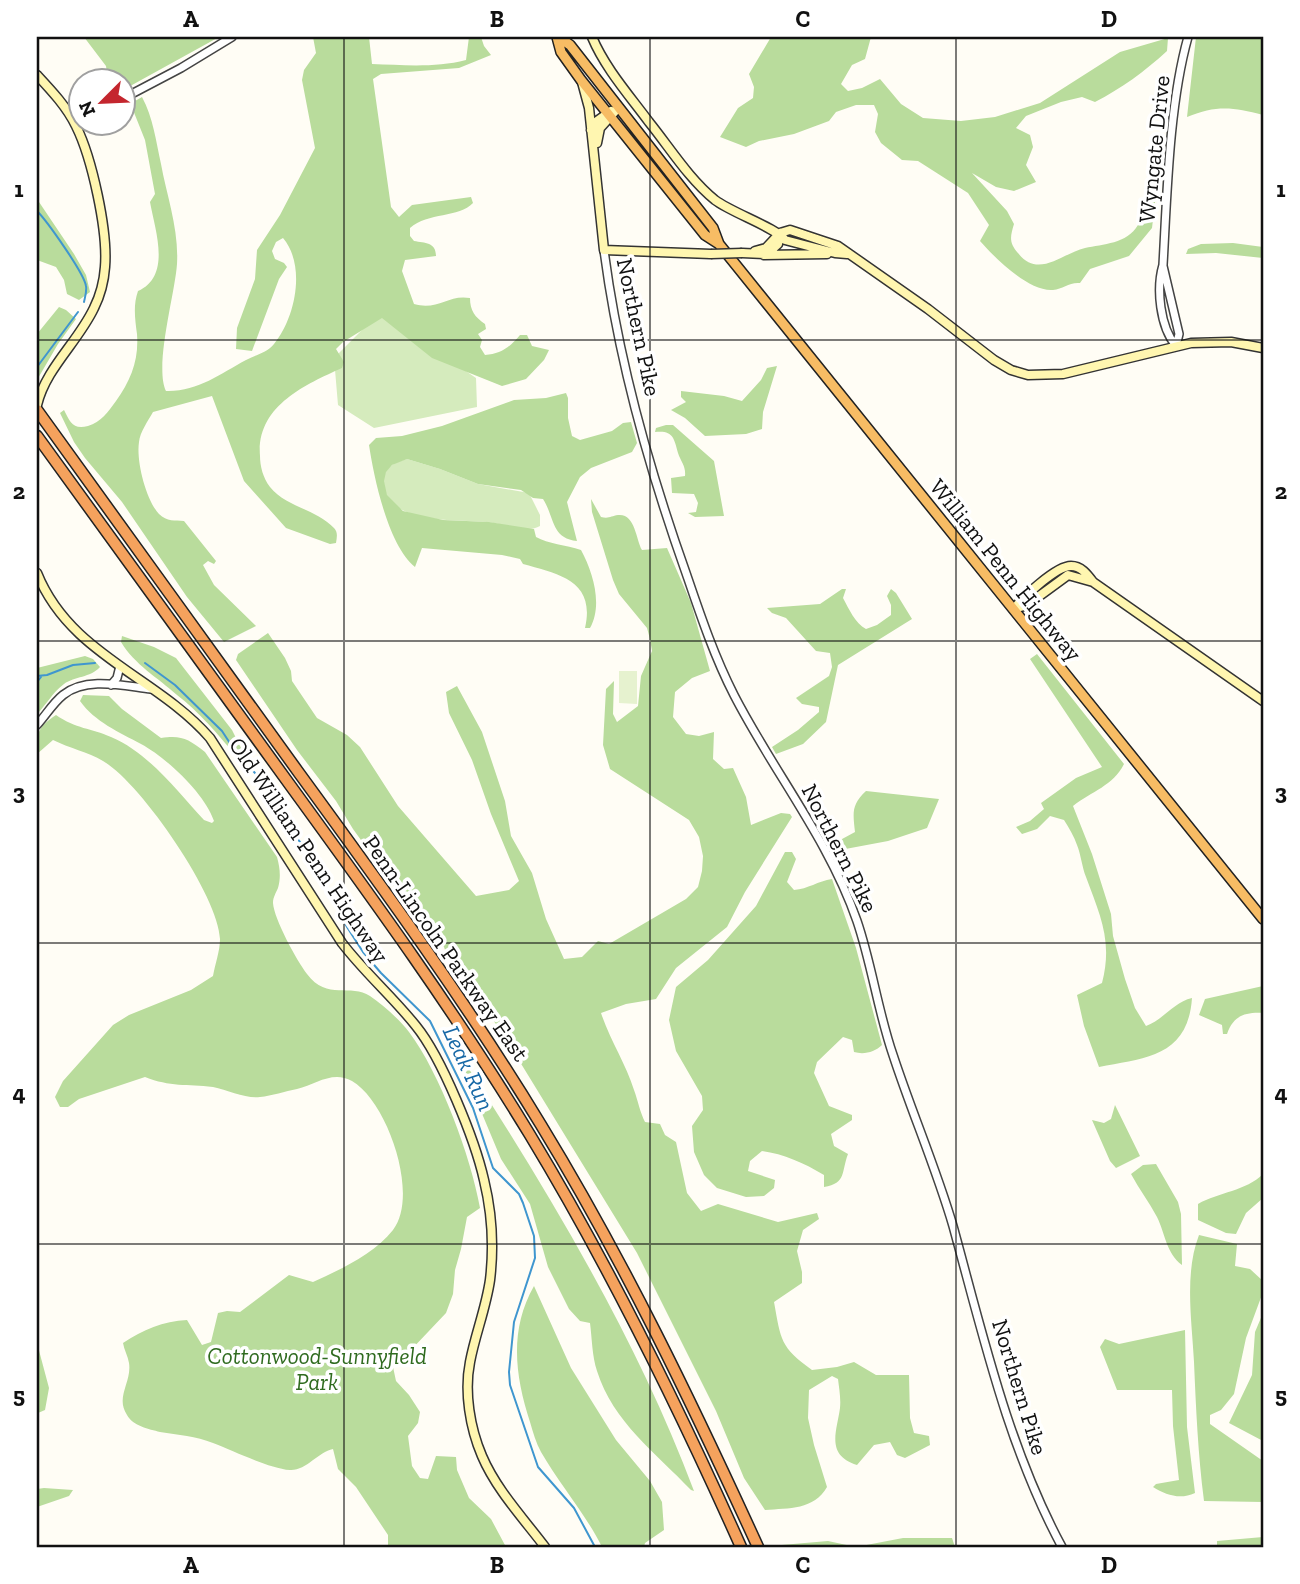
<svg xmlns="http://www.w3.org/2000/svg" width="1300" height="1584" font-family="'Zilla Slab',serif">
	<rect width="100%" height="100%" fill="#fffdf5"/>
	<path fill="#d5ebbd" d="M380,312L476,378L477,407L374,428L338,405L334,358Z
		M407,459L440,469L478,484L529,493L540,515V526C527,534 502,523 487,522C458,519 381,526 384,479C385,466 396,462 407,459Z"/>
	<path fill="#b9dc9c" d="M84,37H219L123,90L122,80H108L106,66Z
		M313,37H369L372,64C403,65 435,68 466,60L469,37H481L484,46L491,55L459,68L381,74L373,79L391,207L399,217L412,205L471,197L473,203C459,218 428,212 410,228V236L414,241C425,243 436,242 436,256L405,260L402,271L414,304C438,311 448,294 470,298C470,311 475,317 485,324L486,329L478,334L482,340L480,347L485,355C501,354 510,347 520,335H527L532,346L549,350L544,360L526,379L502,386L432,358L382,318L343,342L336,349L344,362L342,368C304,385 256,407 260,456C260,466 263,478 270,487C286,507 316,509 334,528C338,532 337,537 336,543L330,544L286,528L244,481L212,396L153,412C148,421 140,432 139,442C136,461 146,500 159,514C167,522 175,520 184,521L216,561L214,564L208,561L203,565L214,585L256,626L224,642L187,597L122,502L85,458L74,442L60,413L64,410C70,422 73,430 88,426C101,422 108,412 116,401C131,380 139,360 137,334C135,319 133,305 138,291C172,276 155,230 150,202L155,194L145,140L133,110L123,113V108L142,97C153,117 156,141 161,164C167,197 179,229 177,264C175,294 154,366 166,391C197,392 220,374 246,360C255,355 267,353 274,344C296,317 306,265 283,238L276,242L272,251L275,259L284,263L287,267L279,279L252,351L236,349L237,328L255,279L257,250L280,215L315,148L302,80L304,70L316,53Z
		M771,37H871L865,59L852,65L841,84L848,91L862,88L880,79L901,104L923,118L961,121L995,117L1040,103L1120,52L1168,38L1167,51C1144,72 1122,88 1095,102L1082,97L1061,102L1026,116L1016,128L1030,135L1033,147L1026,165L1036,182L1014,191L996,187L972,173L1007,211L1014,224C1010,237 1009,243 1018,253C1038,279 1061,254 1085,248C1103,244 1127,244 1138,225C1144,215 1145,201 1150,190L1156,194L1152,228L1129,256L1090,269L1080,283C1069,282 1063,289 1053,290C1029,292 995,258 980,241L989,225L968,193L918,161L902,160L881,143L875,132L878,114L874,105H856L836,112L829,121L794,134L759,141L746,147L720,137L738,108L753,98L754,87L749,74Z
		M1196,37H1263V115C1233,107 1216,105 1187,117Z
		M37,199L74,254L86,275L90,292L79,300L67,294L64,280L56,267L37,260Z
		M1233,243L1263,247V258L1216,253L1186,254L1188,249L1201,244Z
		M59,307L66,310L76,319L58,344L37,380V334Z
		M777,366L763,412L762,429L746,434L705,436L685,418L671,410L686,402L681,397V391L724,396L742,401L761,380L767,368Z
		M566,393L568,398V418L572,436L580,440L612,431L623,423L631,422L637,443L632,452L591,468L580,477L567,502L577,541C551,538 555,518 543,499L533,498L521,490L478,484L440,469L407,459L392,465L386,472L384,481L387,495L403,511L443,520L489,522L534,529L536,537C548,544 566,545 581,550C593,572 603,605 590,628H585C596,580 558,574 523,564L520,559L502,555L422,548L415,567C388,545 374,478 369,445L376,438L402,436L442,426L514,400L546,398Z
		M666,425H673L714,461L724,516L695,517L688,513L696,512L698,503L694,494L672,493L671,478L685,476C686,466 681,462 678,453C674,438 673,430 655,432L656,428Z
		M591,499L601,517C609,519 611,516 618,515C635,513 636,539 642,550L667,548L691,603L710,671L692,678L675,692L673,717L686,734L699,736L714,732L713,759L724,769L733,768L746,797L751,825L781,813L790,814L792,817L745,892L727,927L676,968L656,999L626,1004L601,1013C610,1040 626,1064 634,1090C638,1101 640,1112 645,1122L660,1124L665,1135L676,1142L687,1193L701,1211L718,1204L778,1222L817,1213L819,1219L803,1230L797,1251L802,1272V1283L774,1302C781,1340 780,1347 812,1370L837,1367L854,1362L876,1375H909L910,1418L914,1433L929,1436L930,1445L905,1458L897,1455L890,1442L874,1445L857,1465C825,1455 837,1431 840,1408C841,1398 839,1388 838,1379L832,1376L809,1390L808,1418L814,1445L827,1487C814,1510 789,1508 765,1510L744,1478L716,1411L637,1253L520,1062L496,1024L449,962L444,947L413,912L353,829L336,801L297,750L236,660L238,654L268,633L285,658L291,671L292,681L317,718L347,735L360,747L398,806L476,896L509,890L519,881L491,814L472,760L449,713L446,692L457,686L482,732L505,801L511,836L532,873L546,919L564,959L582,957L598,941L609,944L686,899L698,887L702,871L703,856L699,837L689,820L610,769L603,745L606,689L614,681L613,714L617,722L638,706L641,676L652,651L650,639L647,628L619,594L613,580L592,512Z
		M842,589H846L843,598C849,609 855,623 866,629L877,625L891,615V605L887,596L891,589L896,593L912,619L838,665L826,722L803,744L776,754L772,747L798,730L819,712V707L802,704L796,698L829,676L832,667L830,653L816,651L786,618L772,613L767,608L820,604Z
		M122,636L154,647L176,658L232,730L244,754L235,755C218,734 199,712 177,695C157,677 135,665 121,642Z
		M1037,654L1124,764C1113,786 1092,791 1073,806L1092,854L1111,914L1113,936L1125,979L1135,1008L1146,1026C1163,1020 1174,1002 1192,998C1188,1057 1145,1058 1099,1067L1084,1026L1077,995L1102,983C1113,941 1100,915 1086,877C1082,867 1081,855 1077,845C1074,836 1069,828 1064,820L1050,816L1037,829L1022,834L1016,827L1030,821L1044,809L1041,803L1076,778L1102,767L1030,659Z
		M85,656L93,659L100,667C90,678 75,676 64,684C52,693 47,704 37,714V668Z
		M83,695L109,696L122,709L161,738C182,735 188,739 205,752L277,857C280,868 281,877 278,888C276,893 273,897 273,903C274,919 297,961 307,974C327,1001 351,983 370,996C383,1005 398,1018 409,1032C440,1073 471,1157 480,1208L467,1217L461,1249L455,1270L453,1294L446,1313L410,1351L399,1358L393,1367L396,1381L409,1395L420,1412L418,1423L408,1436L412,1466L420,1478L428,1479L436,1456L456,1457L457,1470L469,1498L491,1519L506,1547H388V1535L356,1487L338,1469L333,1449C318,1452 306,1471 290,1470C268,1468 234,1451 213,1443C196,1436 178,1435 160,1432C149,1429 133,1426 127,1415C115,1397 132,1382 129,1363C128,1356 124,1350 123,1343C143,1330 163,1321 187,1320L202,1345L211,1342L218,1313L227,1311L240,1312L289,1275L313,1282C341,1269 373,1255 393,1230C420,1195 387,1101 352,1081C333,1070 316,1084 297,1089C285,1091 272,1096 260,1097C246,1099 228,1090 213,1087C187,1084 170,1087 145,1077L79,1099L68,1107H60L55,1097L63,1081L113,1025L129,1015L191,990L213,976C215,964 220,951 220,939C219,896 140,782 103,761C88,752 69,748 53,740L37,754C37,732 37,728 56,715C76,729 91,728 111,737C149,753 177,791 204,820L212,823L214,821C205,794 167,758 141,744C119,732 95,722 80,701Z
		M866,791L939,799L927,828L888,841L840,850L831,845L855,832C853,813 851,805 866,791Z
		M785,852H792L796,859L787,882L794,890C808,889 818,881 832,879L856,948L882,1045C875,1052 864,1055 854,1052L852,1040L843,1037L817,1062L814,1073L829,1106L852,1115V1120L831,1134L834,1146L848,1154C841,1172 847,1183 824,1187V1175C804,1163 784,1154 762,1151L750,1161L748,1171L775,1180L774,1188L764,1196L746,1197L717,1188L704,1175L694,1152L692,1126L703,1110L702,1096L676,1051L669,1020L676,987L708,960L756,906Z
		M1263,986V1013C1245,1012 1233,1016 1227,1034H1223L1222,1025L1199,1015L1205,999Z
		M469,1069C554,1201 639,1344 694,1491L691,1490C656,1453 613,1422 597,1371C592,1356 592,1338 590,1323L580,1321L569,1309L548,1267L530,1204L501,1159L465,1073Z
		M1115,1105L1140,1156L1116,1168L1110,1161L1092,1120L1104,1123L1111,1119Z
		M1156,1164L1178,1202L1181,1214L1182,1265C1166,1253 1165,1233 1157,1217C1149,1202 1139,1189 1131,1174L1143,1165Z
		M1263,1174V1198L1246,1213L1236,1234L1226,1233L1198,1220V1204C1219,1192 1246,1191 1263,1174Z
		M1199,1235L1237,1244L1235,1266L1250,1269L1263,1281V1292L1246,1338L1234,1394L1221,1410L1210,1415V1424L1263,1461V1502L1204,1501C1198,1454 1196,1409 1194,1362C1192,1321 1184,1274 1199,1235Z
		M534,1286L571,1368L616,1440L650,1481L662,1502L664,1530L645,1543L644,1547H602C585,1513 560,1485 541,1452C536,1443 533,1432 530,1422C515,1376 509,1330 534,1286Z
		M1263,1313V1441L1229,1423L1252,1375L1255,1332Z
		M1185,1330L1187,1427L1195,1493C1180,1500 1166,1495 1153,1487L1156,1484L1179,1480L1173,1426L1172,1390H1117L1100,1347L1105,1339L1119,1344Z
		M37,1343L49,1388L45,1410L38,1413Z
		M44,1488L73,1490L69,1496L37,1507V1489Z
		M1263,1537V1547H1217V1541Z
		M903,1538H952L955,1547L770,1546L828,1541L856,1547Z"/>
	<path fill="#e6f2cf" d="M619,671H637V704L619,703Z"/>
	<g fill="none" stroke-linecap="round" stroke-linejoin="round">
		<path stroke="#3f96cf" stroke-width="2" d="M37,211C47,221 84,273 86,286C87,291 85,297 84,302
			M37,367L78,312
			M145,663L175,685L222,731L237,754L255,773L274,799L293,834L308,851L347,927L363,952L381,973L430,1021L473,1108L493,1168L519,1194L523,1203L534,1236L535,1258L514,1322L509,1372L510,1385L538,1467L574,1508L595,1547
			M37,676L47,675L73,665L95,663
			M37,682L41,677"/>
		<g stroke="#444" stroke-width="10">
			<path id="tertiary" d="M122,99L181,68L232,37
				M604,250C618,359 649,469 686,573C700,614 714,656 734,695C773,771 829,840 857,921C872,965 878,1012 893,1055C912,1113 936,1168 953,1226C983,1335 1008,1447 1062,1547
				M1163,266L1179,334L1176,346
				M1176,346C1160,327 1156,289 1163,265C1167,195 1169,105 1188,37
				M111,685L117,678L120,666
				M37,725C46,715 53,703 63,695C86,676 124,686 151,689"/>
		</g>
		<g stroke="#333" stroke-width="11">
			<path id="secondary" d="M592,37C605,68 629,95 649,122C670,148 689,179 715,200C732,213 777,228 785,240L835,253L847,254
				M37,75C51,90 67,107 76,126C92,158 108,231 105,267C104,281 100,296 94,308C78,342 46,368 37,405
				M582,82L589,108L604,250L711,254
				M591,130L597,121L611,111
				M597,143L600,128L618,108
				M780,233L790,230L838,246L928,309L994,360L1011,370L1028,375L1063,374L1191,343L1231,342L1263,348
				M755,251L766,248L780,233
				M742,253L767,254L778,244L780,233
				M764,255L827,254
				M37,573C70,655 156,676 210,738L342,943C365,973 393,997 416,1026C442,1058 475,1140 484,1180C492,1213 494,1247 490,1280C486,1308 475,1335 470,1362C464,1392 470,1428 482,1456C496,1489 523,1518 545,1547
				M1014,609C1022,598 1056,566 1071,566C1081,566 1087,574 1093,582L1263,701
				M1014,609L1027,605L1068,575L1093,582"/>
		</g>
		<g stroke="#222" stroke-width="12">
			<path id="trunk" d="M557,37L561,52L581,80L705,235L719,244
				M559,37L570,45L713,228L719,244L1263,919"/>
		</g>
		<g stroke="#222" stroke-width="13">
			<path id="motorway" d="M37,410C124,531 212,652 299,773C383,888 467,1003 541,1125C624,1261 692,1403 758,1547
				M37,436C121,552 205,668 290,785C373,899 456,1013 530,1135C610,1267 678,1406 741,1547"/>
		</g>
		<use href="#tertiary" stroke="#fff" stroke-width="7"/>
		<use href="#secondary" stroke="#fff6b0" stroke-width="8"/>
		<use href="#trunk" stroke="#f7bc64" stroke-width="9"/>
		<use href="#motorway" stroke="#f5a25d" stroke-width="10"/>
		<g stroke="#333" stroke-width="11" stroke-linecap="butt">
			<path id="secondary-bridge" d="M711,254L742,253"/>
		</g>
		<use href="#secondary-bridge" stroke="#fff6b0" stroke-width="8"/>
	</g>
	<path fill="none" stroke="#111" stroke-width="2" stroke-opacity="0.55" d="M344,37V1547M650,37V1547M956,37V1547M37,340H1263M37,641H1263M37,943H1263M37,1244H1263"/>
	<g text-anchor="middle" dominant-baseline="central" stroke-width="7" stroke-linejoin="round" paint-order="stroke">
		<g font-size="23" fill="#111" stroke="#fff">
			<text transform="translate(1154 149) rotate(-84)">Wyngate Drive</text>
			<text transform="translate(639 327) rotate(78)">Northern Pike</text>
			<text transform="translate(1006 570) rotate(51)">William Penn Highway</text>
			<text transform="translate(840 848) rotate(63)">Northern Pike</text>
			<text transform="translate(309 850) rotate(56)">Old William Penn Highway</text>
			<text transform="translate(446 948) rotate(55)">Penn-Lincoln Parkway East</text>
			<text transform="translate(1020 1387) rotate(73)">Northern Pike</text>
		</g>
		<g font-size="23" font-style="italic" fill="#2f6b1f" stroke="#fff">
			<text x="317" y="1356">Cottonwood-Sunnyfield<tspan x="317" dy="26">Park</tspan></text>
		</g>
		<g font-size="24" font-style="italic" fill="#1768a6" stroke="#fff">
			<text transform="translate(469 1068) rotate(65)">Leak Run</text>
		</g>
	</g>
	<rect width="1300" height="1584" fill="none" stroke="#ffffff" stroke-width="77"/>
	<g transform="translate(102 102) rotate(246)"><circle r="33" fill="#ffffff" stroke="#a0a0a0" stroke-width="2"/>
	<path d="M0-5L12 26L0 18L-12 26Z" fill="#c4262e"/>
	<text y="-10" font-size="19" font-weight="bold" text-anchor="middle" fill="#111111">N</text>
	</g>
	<rect x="38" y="38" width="1224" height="1508" fill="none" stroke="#111" stroke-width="2.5"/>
	<g font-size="23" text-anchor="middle" font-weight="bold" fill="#111">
		<text x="191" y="27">A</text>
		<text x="497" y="27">B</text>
		<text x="803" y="27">C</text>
		<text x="1109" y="27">D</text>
		<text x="19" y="197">1</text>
		<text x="1281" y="197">1</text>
		<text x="19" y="499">2</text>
		<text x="1281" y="499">2</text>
		<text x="19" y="800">3</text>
		<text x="1281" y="800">3</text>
		<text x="19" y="1101">4</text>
		<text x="1281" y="1101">4</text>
		<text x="19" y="1403">5</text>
		<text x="1281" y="1403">5</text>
		<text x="191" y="1573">A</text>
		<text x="497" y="1573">B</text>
		<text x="803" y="1573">C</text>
		<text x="1109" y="1573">D</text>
	</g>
</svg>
